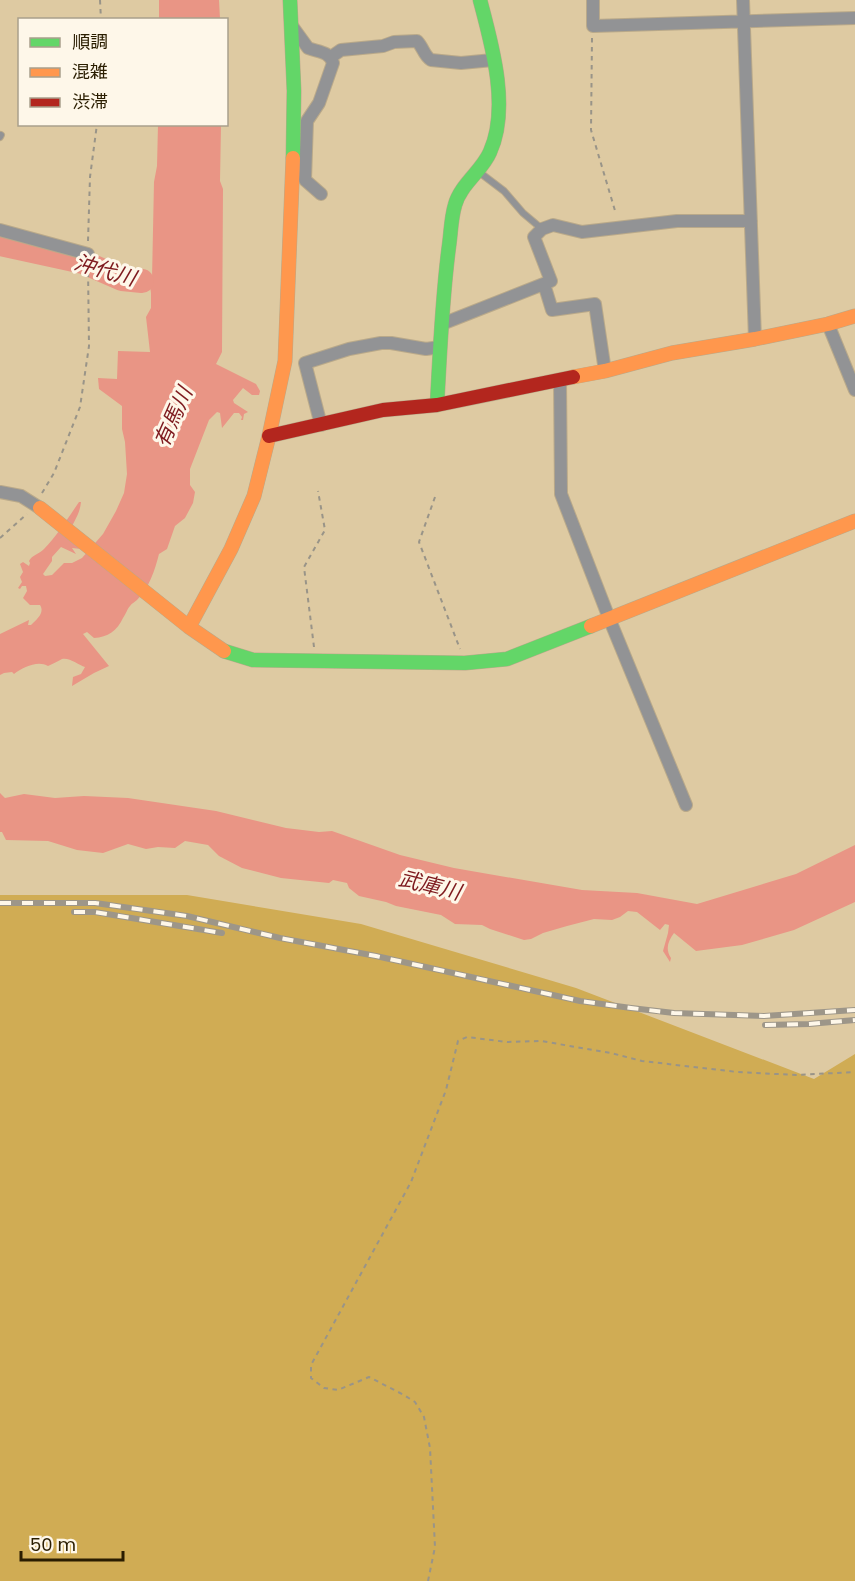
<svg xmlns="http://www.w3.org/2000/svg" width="855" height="1581" font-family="Poppins,'Noto Sans JP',sans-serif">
	<rect width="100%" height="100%" fill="#decaa2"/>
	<path fill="#d0ac54" d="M0,895H187L361,924L576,988L814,1079L855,1054V1581H0Z"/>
	<path fill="#e99585" d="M159,0H219L220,19H159Z
		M158,125H221L220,181L223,189L222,352L216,364L256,384L260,391L259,395H252L243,388L233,400L234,403L248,412L244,414L243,420H241L242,417L239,413H234L222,428L220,413L217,412L209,420L190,469V485L195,492L193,503L185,518L175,526L167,549L159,554C155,570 149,588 137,600C135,602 132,603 130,606C127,609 126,614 123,618C117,631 108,637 94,638L87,632L83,634L109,666L94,673L72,686L73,677L81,674L85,667C79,665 69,657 62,659C58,661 53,664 48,666C38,660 23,667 14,674L12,672L4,673L0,675V634L29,620L28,625H31C37,619 45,613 40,605H30L23,598L27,591L26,586H22L20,589L18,588L22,582L20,577L23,572L20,564L23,562L29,566L30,563L29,561C32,555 39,554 44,549C57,536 68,518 79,502H81C80,514 73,523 68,534L81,549L72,548L76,554L61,547L52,557V561L43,574L45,576L52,575L64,563H72L82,558L103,534L116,511L124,493L127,474L125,442L122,429V406L99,389L98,378L117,379L118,351L150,352L146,317L151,308V293L150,286L136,280L131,282L128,281L120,282L110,276V273L121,277L128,276L148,280L152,279L154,182L157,166Z
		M0,793L5,798L24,794L55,798L84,796L128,798L216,811L286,828L319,832L332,831L400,855L454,868L582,890L637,893L697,904L796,874L855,845V902L794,930L742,945L696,951L674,933C668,941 665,949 671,958L670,962L663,951L668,933L669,925L665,924L660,930L637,912L628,911L620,917L612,920L594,919L567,926L543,933L531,939L524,940L490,929L482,925L455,924L441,915L396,906L386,902L359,896L349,888L347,883L333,880L329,883L281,878L242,868L219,856L208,845L185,841L175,848L158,847L146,849L128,844L103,853L77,850L48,841L6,840L2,832H0Z"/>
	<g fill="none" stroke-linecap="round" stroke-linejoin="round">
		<path stroke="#e99585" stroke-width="24" d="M0,244L83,262L122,279L142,281"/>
		<g stroke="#b9a98a" stroke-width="8">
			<path id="lane" d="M0,137L1,135
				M479,172L504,191L523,213L542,229"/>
		</g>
		<g stroke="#b9a98a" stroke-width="14">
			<path id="street" d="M593,0V26L855,18
				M743,0L755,339
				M292,26L308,48C318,52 329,51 333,63L319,103L307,121L305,180L321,194
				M331,57L341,50L383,46L394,42L417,41C423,47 424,56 431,60L461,63L493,60
				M0,230L88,254
				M544,284L552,310L595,304L605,371
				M442,324L551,281L534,237L542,229L553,225L582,232L677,221H751
				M828,324L855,390
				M560,380L561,494L609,618L686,805
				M321,425L305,363L349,349L381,343H391L426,349L440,347
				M0,492L21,496L40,508"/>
		</g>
		<g stroke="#b9a98a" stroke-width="15">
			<path id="fast" d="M290,0L294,91L293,158
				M437,405C440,352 442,298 449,246C451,232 451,218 455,205C460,185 482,171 490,152C510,108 492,45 480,0
				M224,651L253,660L465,663L507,659L591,626"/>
		</g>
		<g stroke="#b9a98a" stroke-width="15">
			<path id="slow" d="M573,377L605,371L672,353L755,339L828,324L855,316
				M40,508L189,627L224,651
				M591,626L855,521
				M189,627L231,549L254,496L269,436L285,361L293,158"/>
		</g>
		<g stroke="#b9a98a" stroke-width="15">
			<path id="jam" d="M269,436L383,410L437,405L573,377"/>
		</g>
		<path stroke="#999488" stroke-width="2" stroke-dasharray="4.5 4.5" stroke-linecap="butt" d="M100,0L101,20
			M592,38L591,130L616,214
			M88,241L90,177L97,124
			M42,493L54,473L80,407L89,346L88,267
			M435,497L419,542L460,649
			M0,538L27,514
			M314,647L304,567L325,530L318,491
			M428,1581L435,1547L430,1448L424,1417L415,1402L404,1395L369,1377L338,1390L324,1388L311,1378V1365L411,1182L446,1090L458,1041L467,1037L507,1042L541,1041L611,1053L642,1061L737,1072L796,1075L855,1072"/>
		<use href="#lane" stroke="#929395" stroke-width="6"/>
		<use href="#street" stroke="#929395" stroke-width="12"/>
		<use href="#fast" stroke="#63d668" stroke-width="14"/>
		<use href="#slow" stroke="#ff974d" stroke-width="14"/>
		<use href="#jam" stroke="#b3261e" stroke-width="14"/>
		<g stroke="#9d9689" stroke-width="6">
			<path id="rail" d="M0,903H95L187,916L280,938L376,956L580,1001L631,1008L674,1013L764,1016L855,1010
				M74,912H95L222,933
				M765,1025L809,1024L855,1020"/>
		</g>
		<use href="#rail" stroke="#fef7e9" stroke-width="4" stroke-dasharray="11" stroke-linecap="butt"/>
	</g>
	<g text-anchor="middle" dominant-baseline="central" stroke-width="6" stroke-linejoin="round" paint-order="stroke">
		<g font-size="21" font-style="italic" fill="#7e1a1e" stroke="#fef7e9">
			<text transform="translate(105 270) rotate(16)">沖代川</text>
			<text transform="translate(173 417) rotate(-66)">有馬川</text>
			<text transform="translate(430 885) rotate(14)">武庫川</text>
		</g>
	</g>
	<rect x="18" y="18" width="210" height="108" fill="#fef7e9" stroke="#a9a08c" stroke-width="1.5"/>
	<rect x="30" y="38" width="30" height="9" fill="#63d668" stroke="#a9a08c" stroke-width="1.5"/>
	<text x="72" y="48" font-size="18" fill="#2a1d00">順調</text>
	<rect x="30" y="68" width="30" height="9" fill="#ff974d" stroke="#a9a08c" stroke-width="1.5"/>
	<text x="72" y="78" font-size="18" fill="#2a1d00">混雑</text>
	<rect x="30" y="98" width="30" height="9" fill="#b3261e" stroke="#a9a08c" stroke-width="1.5"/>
	<text x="72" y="108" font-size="18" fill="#2a1d00">渋滞</text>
	<path d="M21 1551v9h102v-9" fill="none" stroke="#2a1d00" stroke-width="3"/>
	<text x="30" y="1551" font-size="18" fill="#2a1d00" stroke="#fef7e9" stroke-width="4.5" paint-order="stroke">50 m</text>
</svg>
